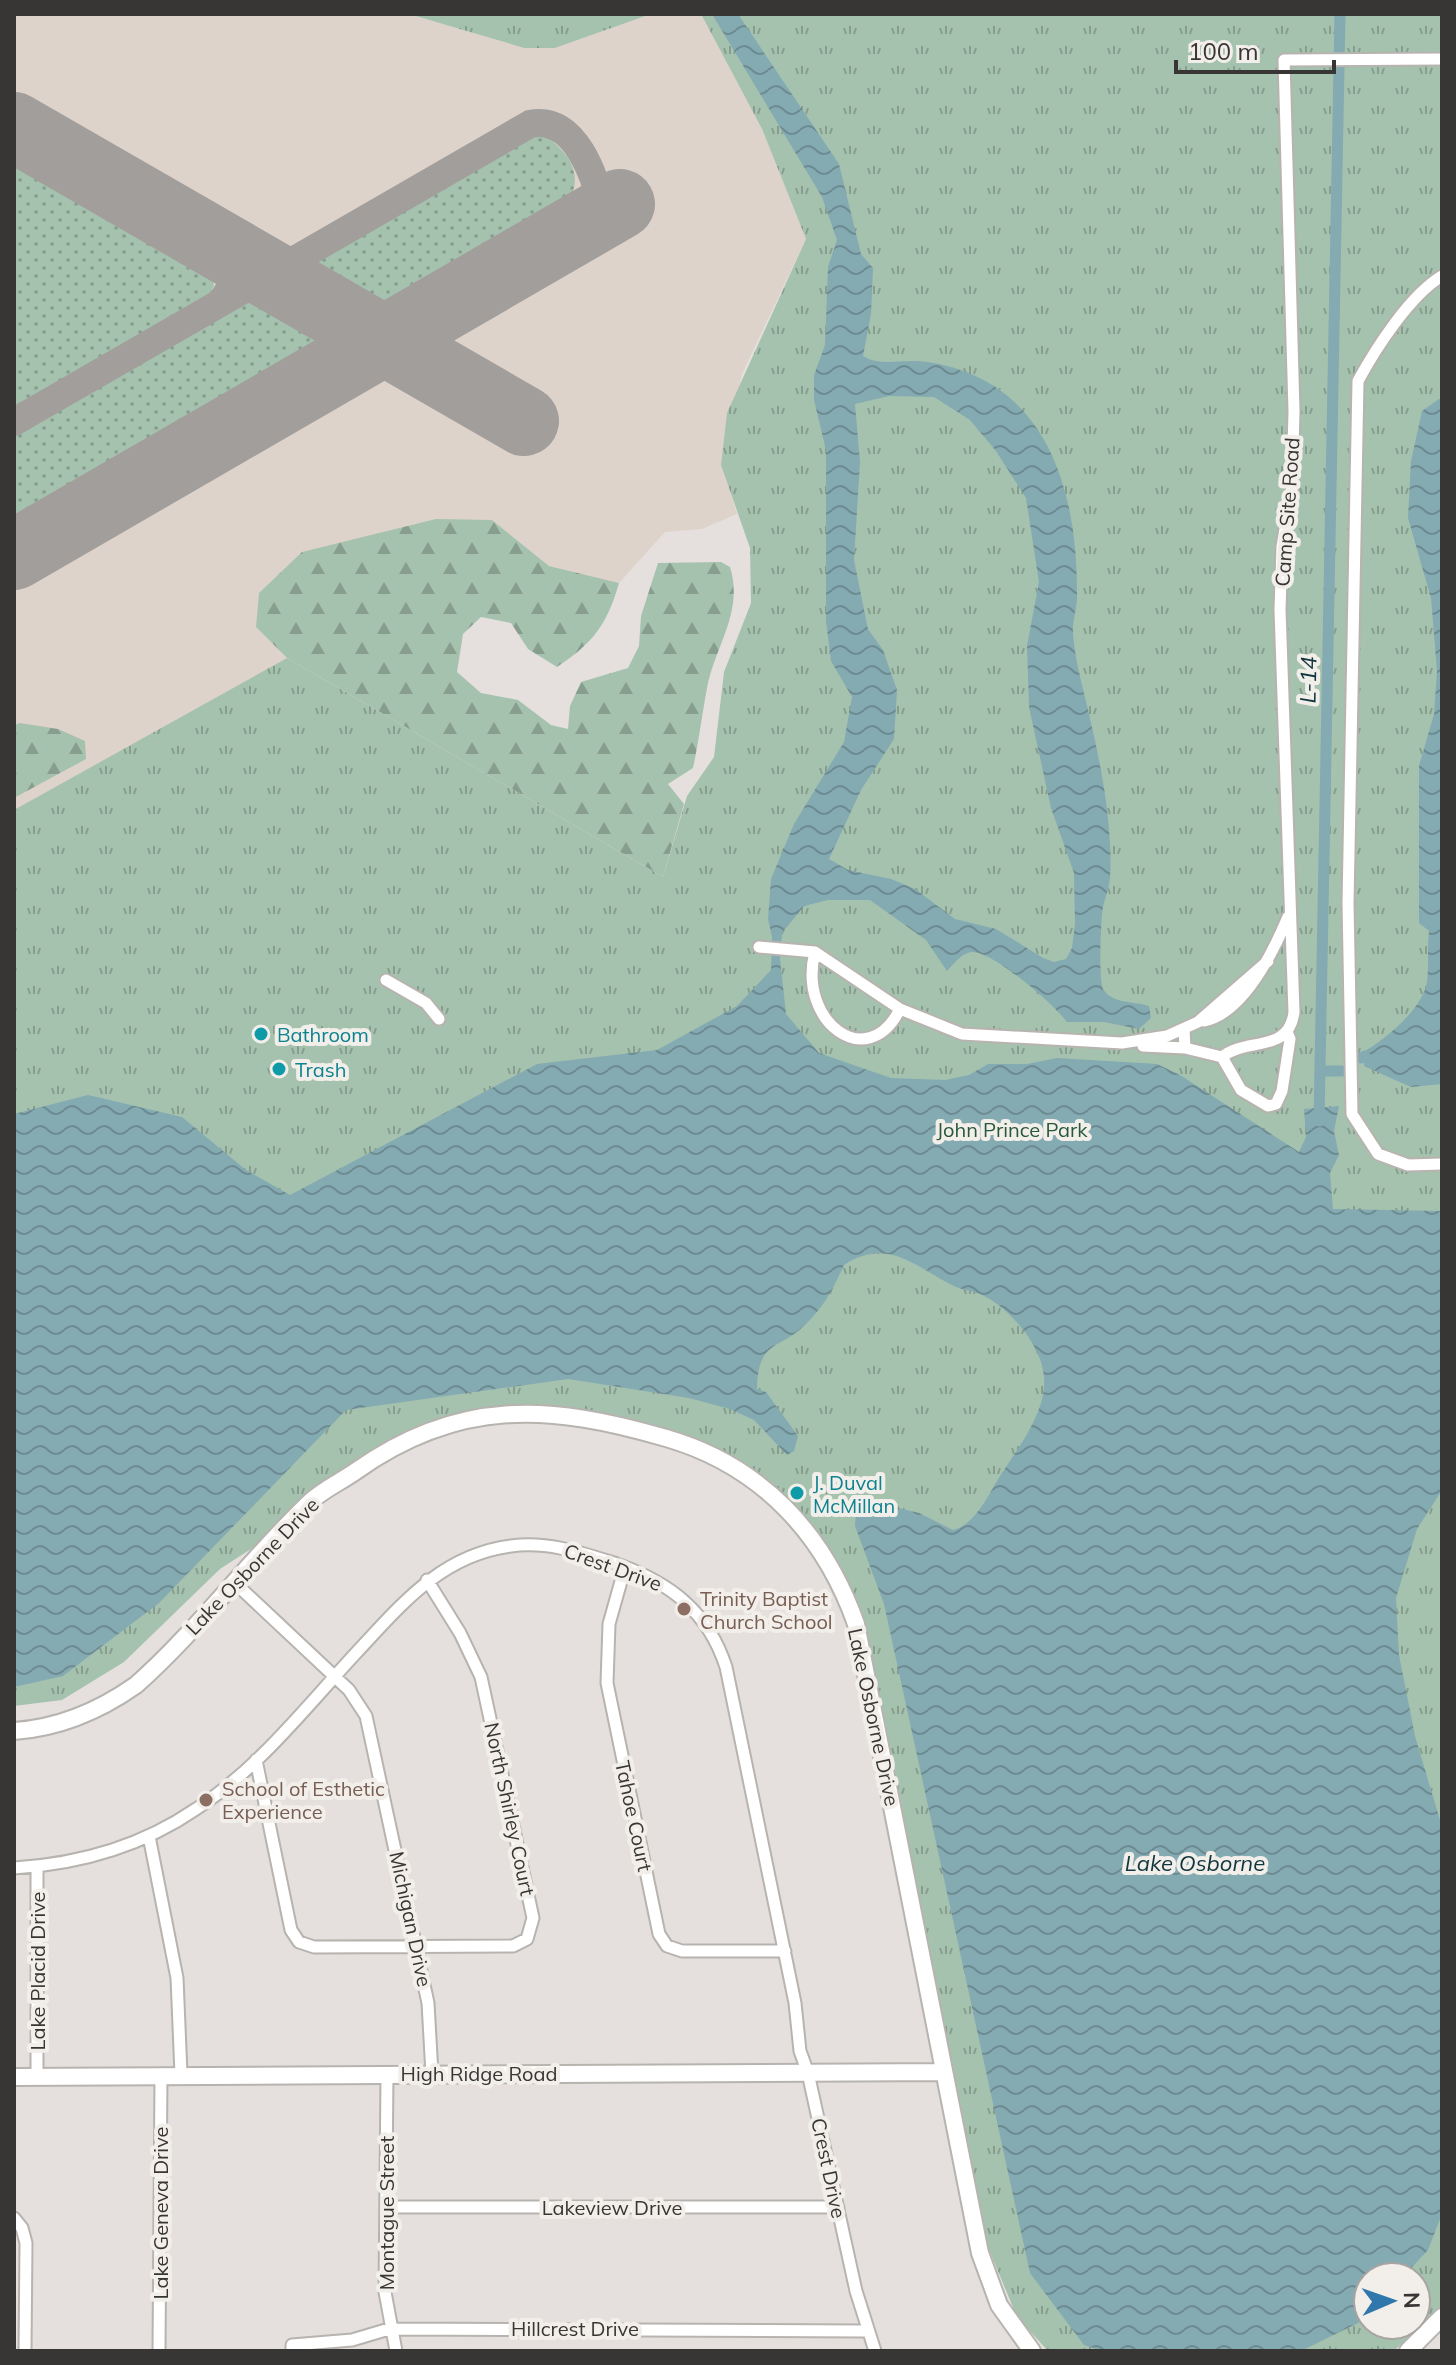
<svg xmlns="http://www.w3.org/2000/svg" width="1456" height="2365" font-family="Mulish,sans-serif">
	<defs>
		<pattern id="grass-dots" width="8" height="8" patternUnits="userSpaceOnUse" patternTransform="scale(2)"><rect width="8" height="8" fill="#a5c2ae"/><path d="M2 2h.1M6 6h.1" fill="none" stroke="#879e8e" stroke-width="1.8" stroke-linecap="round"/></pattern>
		<pattern id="forest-firs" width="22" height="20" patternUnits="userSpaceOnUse" patternTransform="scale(2)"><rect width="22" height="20" fill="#a5c2ae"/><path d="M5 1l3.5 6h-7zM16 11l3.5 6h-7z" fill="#879e8e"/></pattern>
		<pattern id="park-tufts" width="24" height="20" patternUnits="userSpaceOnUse" patternTransform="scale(2)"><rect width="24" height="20" fill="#a5c2ae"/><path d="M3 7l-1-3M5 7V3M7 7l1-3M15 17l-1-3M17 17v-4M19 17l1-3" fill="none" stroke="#879e8e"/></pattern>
		<pattern id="water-waves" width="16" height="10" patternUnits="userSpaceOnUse" patternTransform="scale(2)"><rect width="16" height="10" fill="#84aab2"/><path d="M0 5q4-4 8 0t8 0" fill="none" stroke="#6d8b92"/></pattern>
	</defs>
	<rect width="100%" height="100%" fill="#e5e0dd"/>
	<path fill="#ded3ca" d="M14,14H409L524,48H555L651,14H701L762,129L806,239L742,374L722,465L737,514L702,529L665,532L619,583L549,566L492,520L256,627L287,658L14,811Z"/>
	<path fill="url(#grass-dots)" d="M546,136C576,158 586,183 560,213L378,317L315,279L309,265L529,137Z
		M14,148L209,260L214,286L206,300L14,411Z
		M262,297L338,334L14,524V434L247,299Z"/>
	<path fill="url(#forest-firs)" d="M436,519L492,520L549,566L619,583C607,625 593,643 557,667L528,649L511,623L481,617L463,634L457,672L481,693L518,700L551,725L568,729L570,706L581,682L628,668L639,646L641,616L658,563L721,562L730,567C744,612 715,646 707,688C702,714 699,741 693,768L668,784L684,804L663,877L287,658L256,627L259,593L302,552Z
		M20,723L58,729L85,741L86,759L14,798V725Z"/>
	<path fill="url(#park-tufts)" fill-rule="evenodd" d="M409,14H651L555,48H524Z
		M701,14H1442V2306L1394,2351H1048L1017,2317L983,2235L840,1572L813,1526L782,1497L704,1448L578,1410L421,1428L371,1451L285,1527L220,1569L124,1662L62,1700L14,1706V810L287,658L663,877L687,796L714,757L724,672L751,603L750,548L721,465L727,413L806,239L762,129ZM1368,2277H1416V2325H1368Z"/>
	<path fill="url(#water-waves)" fill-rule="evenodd" d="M712,14H738L839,164L861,254L873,268L871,314L863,356C879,366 898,360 916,361C949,363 985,376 1010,398C1064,445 1077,524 1077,592C1078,606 1072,620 1073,634C1075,663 1085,694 1091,723C1102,770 1113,829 1110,878C1109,890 1103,902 1102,914C1101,927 1098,983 1104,991C1115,1004 1134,1001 1149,1006L1151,1018L1139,1029L1104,1022H1067C1055,1005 993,951 972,952C961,953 954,964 947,971L926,940L870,900H828L804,906L782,933L780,959L786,1014L819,1053L891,1078L945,1080L969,1075L988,1064H1027L1057,1058L1157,1064L1180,1075L1299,1152L1306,1137L1304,1109L1339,1106L1334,1131L1339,1155L1330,1173L1333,1209L1442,1211V1490L1417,1529L1396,1598L1399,1655L1415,1736L1442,1827V2214L1428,2250L1403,2277H1368V2313L1358,2323L1301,2351H1103L1084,2345L1030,2273L884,1604L855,1526L856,1513L873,1502L919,1513L953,1530C975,1525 989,1494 1000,1476C1018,1448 1047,1412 1044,1377C1042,1345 1008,1306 980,1294C972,1291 964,1290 956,1287C916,1268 889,1236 844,1265C834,1287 825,1305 807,1323C780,1351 758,1338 757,1389L766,1392L798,1436L794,1451L787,1455L754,1420L730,1409L689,1398L568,1379L346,1410L159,1603L63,1676L14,1687V1114L88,1095L182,1117L246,1170L290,1195L537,1064L657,1050L737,1006L771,970L772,937L768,919L771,879L794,824L844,742L852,697L831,661L826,621V450L814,400V375L825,345L828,267L837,240L822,197ZM889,396L934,397L970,420L996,451L1026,498L1039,582L1027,646L1029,707L1051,808L1074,873L1075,924L1072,948L1066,959L1054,962L1043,958L996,929L955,919L915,889L891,879L848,870L829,859L861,790L894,739L897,690L883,650L868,629L854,560L860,462L855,404Z
		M1439,399H1442V1084L1411,1087L1364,1066L1365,1051C1387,1038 1423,1008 1427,982C1429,966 1427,948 1429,931L1419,923V766L1434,714L1437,671L1431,598L1408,518L1411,461L1422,411Z"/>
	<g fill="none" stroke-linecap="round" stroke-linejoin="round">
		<path stroke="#84aab2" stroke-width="11" d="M1361,1058L1365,1056
			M1320,1071H1342
			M1319,1121L1340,14"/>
		<path stroke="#a29e9c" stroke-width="28" d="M216,243C234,262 239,281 221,301
			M14,422L530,124C576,114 596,179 604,214"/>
		<path stroke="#a29e9c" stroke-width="70" d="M14,127L524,421
			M14,555L620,204"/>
		<g stroke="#b7b3af" stroke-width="15">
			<path id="street" d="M1442,276C1410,295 1376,348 1358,381L1348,903L1352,1114L1378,1154L1408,1165L1442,1164
				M759,947L815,952L900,1009L962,1034L1122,1043L1167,1036L1198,1022L1268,961
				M815,952C797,1021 867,1075 900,1009
				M386,980L426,1003L439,1019
				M1204,1021C1244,1013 1274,950 1288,917
				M1184,1029L1185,1048L1222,1057L1241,1090L1268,1106L1276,1104L1282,1091L1290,1039L1287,1032
				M1143,1046L1185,1048
				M1222,1057C1246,1037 1289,1054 1294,1012L1280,610L1282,547L1292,488L1294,411L1284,60L1442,59
				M625,1567L609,1624L607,1683L659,1934L667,1946L682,1951H785
				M235,1583L349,1690L366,1716L428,2003L432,2074
				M256,1760L291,1930L299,1942L314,1947L513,1946L527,1939L533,1918L481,1677L460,1633L427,1580
				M149,1836L177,1978L181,2074
				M37,1866V2076
				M14,1868C79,1864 142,1846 196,1809C258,1769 306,1707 356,1653C401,1605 441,1555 511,1546C548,1541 582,1553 617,1564C671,1583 708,1612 726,1667L795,2003L800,2051L808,2073L856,2291L875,2351
				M387,2074L385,2292L396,2351
				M386,2207H838
				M14,2218L22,2228L26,2243L25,2351
				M159,2351L161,2074
				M292,2351V2345L352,2340L389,2329L867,2331"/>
		</g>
		<g stroke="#b7b3af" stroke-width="20">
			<path id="secondary" d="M14,1731C60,1728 99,1711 136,1685C199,1629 250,1559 311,1501C324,1489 342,1481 356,1471C459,1398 550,1404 666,1438C760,1465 824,1533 856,1624L980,2253L999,2305L1032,2351
				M14,2077L944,2072
				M1408,2351L1442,2317"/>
		</g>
		<use href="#street" stroke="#fff" stroke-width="11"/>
		<use href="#secondary" stroke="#fff" stroke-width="16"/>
	</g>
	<g fill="#0f9aa8" stroke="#f2eeea" stroke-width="3">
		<circle cx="261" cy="1034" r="8"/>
		<circle cx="279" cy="1069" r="8"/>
		<circle cx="797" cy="1493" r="8"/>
	</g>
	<g fill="#8d6e63" stroke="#f2eeea" stroke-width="3">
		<circle cx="684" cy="1609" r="8"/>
		<circle cx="206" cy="1800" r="8"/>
	</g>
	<g text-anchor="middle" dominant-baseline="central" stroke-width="8" stroke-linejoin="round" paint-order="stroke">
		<g font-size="20" fill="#383635" stroke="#f2eeea">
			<text transform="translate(1287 512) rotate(-86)">Camp Site Road</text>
			<text transform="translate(252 1566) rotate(-46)">Lake Osborne Drive</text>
			<text transform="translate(613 1567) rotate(20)">Crest Drive</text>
			<text transform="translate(874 1717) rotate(78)">Lake Osborne Drive</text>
			<text transform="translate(510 1809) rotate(78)">North Shirley Court</text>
			<text transform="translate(634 1816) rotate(78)">Tahoe Court</text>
			<text transform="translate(411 1919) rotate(78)">Michigan Drive</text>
			<text transform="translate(37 1971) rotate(-90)">Lake Placid Drive</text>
			<text x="479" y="2073">High Ridge Road</text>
			<text transform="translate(829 2168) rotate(78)">Crest Drive</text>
			<text x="612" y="2207">Lakeview Drive</text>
			<text transform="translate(160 2213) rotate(-90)">Lake Geneva Drive</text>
			<text transform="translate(386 2213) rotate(-90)">Montague Street</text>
			<text x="575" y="2328">Hillcrest Drive</text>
		</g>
		<g font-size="20" fill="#0d838f" stroke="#f2eeea" text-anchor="start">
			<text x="277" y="1034">Bathroom</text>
			<text x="295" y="1069">Trash</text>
			<text x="813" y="1482">J. Duval<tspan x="813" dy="23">McMillan</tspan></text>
		</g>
		<g font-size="20" fill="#28583a" stroke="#f2eeea">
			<text x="1012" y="1129">John Prince Park</text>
		</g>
		<g font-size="20" fill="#785e54" stroke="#f2eeea" text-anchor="start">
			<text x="700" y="1598">Trinity Baptist<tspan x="700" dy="23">Church School</tspan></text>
			<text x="222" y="1788">School of Esthetic<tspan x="222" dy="23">Experience</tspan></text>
		</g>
		<g font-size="22" font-style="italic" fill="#11363e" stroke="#f2eeea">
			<text transform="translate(1308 680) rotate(-89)">L-14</text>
			<text x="1195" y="1863">Lake Osborne</text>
		</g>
	</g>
	<rect width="1456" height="2365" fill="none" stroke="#383635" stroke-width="32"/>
	<g transform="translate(1392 2301) rotate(88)"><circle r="38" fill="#f2eeea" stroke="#a8a4a2" stroke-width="2"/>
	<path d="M0-6L14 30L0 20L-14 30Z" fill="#3078ac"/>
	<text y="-12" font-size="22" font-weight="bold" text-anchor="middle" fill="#383635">N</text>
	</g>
	<path d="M1176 60v12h158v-12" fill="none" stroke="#383635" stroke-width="4"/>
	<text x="1188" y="60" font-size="24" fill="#383635" stroke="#f2eeea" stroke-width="6" paint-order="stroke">100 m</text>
</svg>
